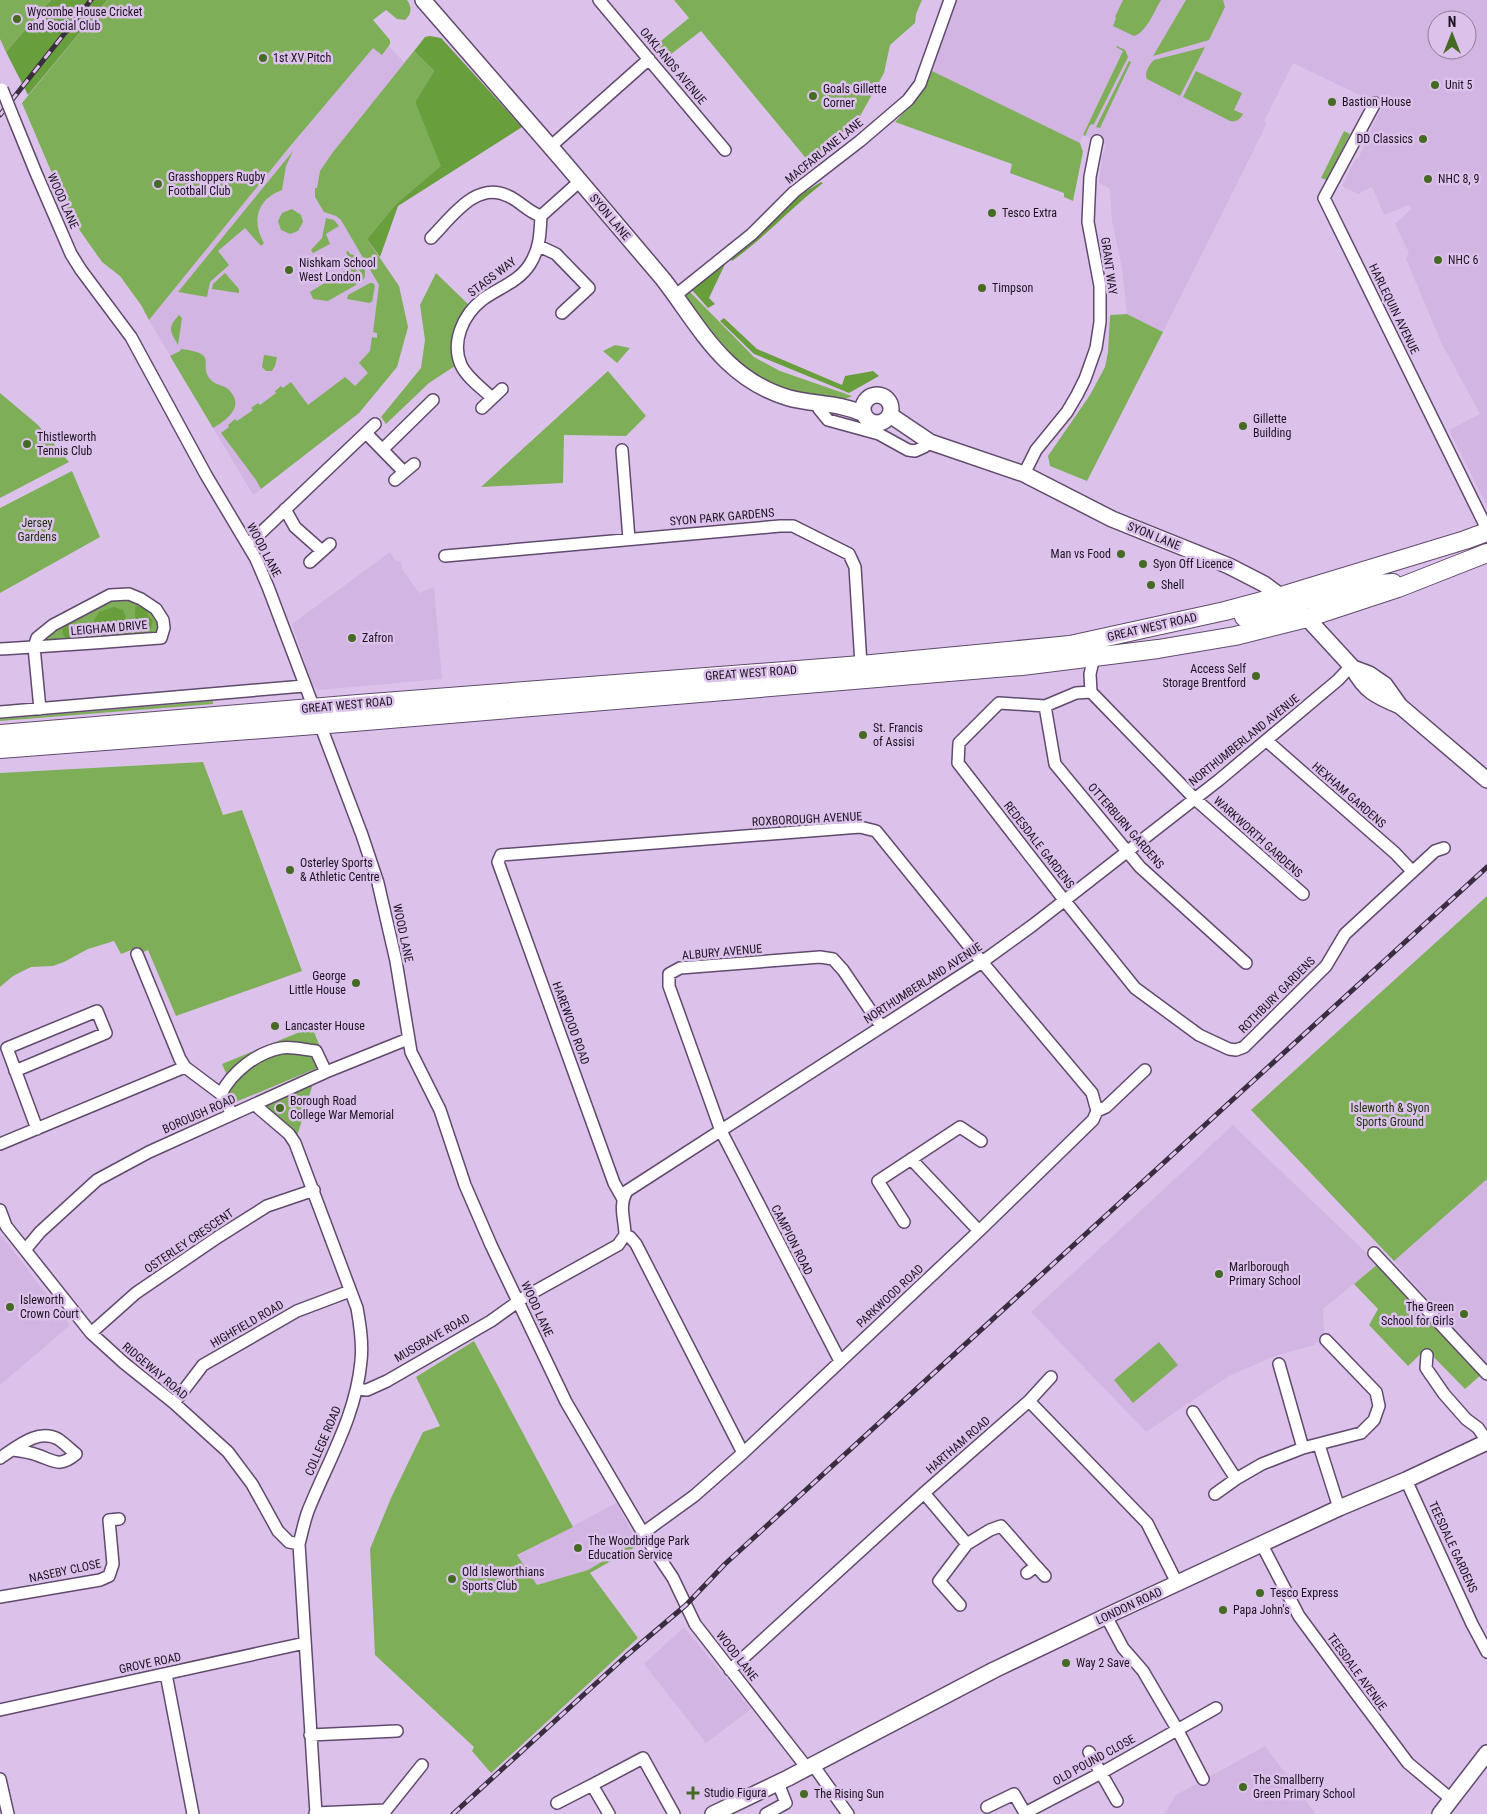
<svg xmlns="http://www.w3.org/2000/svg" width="1487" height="1814" font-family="'Roboto Condensed',sans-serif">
	<rect width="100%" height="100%" fill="#dcc2eb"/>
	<path fill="#d3b5e4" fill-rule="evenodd" d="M957,0H1487V506L1449,430L1480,414L1441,342L1406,259L1409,253L1395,224L1411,209L1409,205L1384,215L1372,187L1358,194L1342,186L1356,158L1358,159L1382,106L1293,63L1264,121L1267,123L1163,332L1127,314L1122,268L1112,221L1110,189L1099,183L1102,156L1106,145L1083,135L1080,143L932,71ZM1437,20H1467V50H1437Z
		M381,38L404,62L414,51L434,71L396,204L367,239L399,286L408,327L397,367L359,413L253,495L149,320L287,150Z
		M390,552L395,560L401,562L402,569L419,593L434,587L442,679L319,690L313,686L292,624Z
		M1233,1125L1378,1264L1323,1309L1324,1337L1314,1345L1275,1356L1229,1376L1146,1432L1031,1312Z
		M1487,1179V1366L1394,1261Z
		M0,1236H2L70,1325L0,1385Z
		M616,1503L637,1541L588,1570L537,1585L517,1556Z
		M684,1627L751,1709L706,1743L644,1664Z
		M1265,1746L1316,1814H1164L1176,1795Z"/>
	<path fill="#7eaf58" d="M0,0H51L6,52L0,39Z
		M107,0H407C412,7 412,14 405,20L397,19L386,10L373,20L390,40V44L382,55L373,48L287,150L149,320L141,305L120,276L102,262L71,218L22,103Z
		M674,0H922L916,14L915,23L890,45L884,73L859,118L809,162L701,31L666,58L656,45L689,18Z
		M1123,0H1161C1154,11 1147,32 1134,36L1113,26L1116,18L1115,17Z
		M1186,0H1223L1225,7L1209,40L1153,56Z
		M1117,46L1125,50L1128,57L1094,124L1090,125L1085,136L1083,135L1123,51L1116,47Z
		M1205,47L1180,96L1147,79C1144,73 1149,65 1154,60Z
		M414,51L434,71L415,102L442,166L396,204L367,239L399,286L408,327L397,367L359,413L261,489L256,480L221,433L229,427L228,425L235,419L237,421L253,410L251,408L258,403L260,405L276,393L275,391L281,386L283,388L291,382L308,405L345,377L355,386L368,373L359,363L370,351L372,337L377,338V333L373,332L379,285L341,220L336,216L324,212L315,197V188H317L320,171L333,152Z
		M1129,61L1131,62L1100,128L1096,127Z
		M932,71L1080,143L1083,152L1073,201L1064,197V193L1010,173L1012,164L895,122L913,103Z
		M1196,71L1242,93L1234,110L1243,114C1240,120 1236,122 1230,121L1183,97Z
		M1344,131L1350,134L1327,180L1321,178Z
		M293,151L286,166L282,190C257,199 251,221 264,243L261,246L245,228L218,251L229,265L210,282L207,297L178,292Z
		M292,209L301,215L303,222L298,231L290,234L281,230L278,221L282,213Z
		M326,218L334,220L339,226L326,234L330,244L313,253L311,250L322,238Z
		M348,251L350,254L357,256L365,270V277L360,283L361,274L357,265L352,264L348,266L344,259L348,256L346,252Z
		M354,265L360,277L356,285L328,301L313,299L310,292Z
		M225,273L239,289V293L212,289L213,284Z
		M436,273L469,305L458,364L429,383L386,424L381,417L421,368L425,340L420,305Z
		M370,283H373L375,286L372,302L369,303L347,299L348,295Z
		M689,291L754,357L780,371L852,396C833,407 781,392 762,382C754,378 729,359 722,352C708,335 697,316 685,298V294Z
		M1127,314L1163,332L1087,481L1082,479L1050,466L1048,456L1090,395L1105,367L1108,352L1110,315Z
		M179,315L182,318L178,345C170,331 167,328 179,315Z
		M615,345L630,348L617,363L603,351Z
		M181,349C222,354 196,365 211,380C216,385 223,385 228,389C246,406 227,420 213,428L170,356L180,351Z
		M264,355L277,357L275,366L272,371H266L262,367Z
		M608,371L646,416L626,436L564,435L563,483L481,487Z
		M0,393L38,425L69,462L0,498Z
		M72,471L100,537L0,593V508Z
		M121,599C134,602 150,605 157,617C159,620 159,626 160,629L153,634L44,643L45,637L50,633L111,600Z
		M213,701V704L0,721V719Z
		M203,762L223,815L242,810L302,971L176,1016L148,950L141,953L139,947L121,954L114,941L88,949L64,962L53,966L31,967L13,976L0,987V773Z
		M1487,896V1179L1394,1261L1251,1110Z
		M312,1027L327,1064L231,1104L227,1093L231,1084L222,1064Z
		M315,1077L295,1143L255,1105Z
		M1378,1264L1482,1374L1465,1389L1426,1349L1408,1366L1369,1325L1378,1309L1354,1284Z
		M474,1341L573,1527L517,1555L537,1585L588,1570L637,1541L639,1545L590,1573L638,1638L491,1773L472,1751L474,1747L375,1655L370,1549L391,1498L423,1432L440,1426L416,1377Z
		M1159,1342L1178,1365L1133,1403L1114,1380Z"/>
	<path fill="#699e3d" d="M51,0H107L28,95L6,52Z
		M430,36L441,38L522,127L398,206L380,257L367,239L396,204L441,166L415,102L434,71L414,51L425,37Z
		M821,182L823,183C791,208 765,237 732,261L729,256L763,231L794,199Z
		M722,261L725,264L709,298L715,304L708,308L692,290L695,284Z
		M724,318L757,349L842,385L845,376L873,371L879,376L849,393L754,354L720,321Z
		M136,606L141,607L147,611L148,616L153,620L151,629C138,626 132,619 136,606Z
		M114,607L123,610L126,617L122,630L105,631L96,630L93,622L99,612Z
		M70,623L78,628L77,632L69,640C64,638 61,633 63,628Z"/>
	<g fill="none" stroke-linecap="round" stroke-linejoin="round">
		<g stroke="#614a6d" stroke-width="14">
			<path id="minor" d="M599,0L725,150
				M1375,103L1324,198L1487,529
				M14,119L36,173L71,254L81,270L131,337L206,475L256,559L268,587L362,835L378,883L396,961L411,1052L440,1110L465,1185L491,1245L566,1402L643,1533L673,1578L695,1624L807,1768
				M550,147L649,59
				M431,238C451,218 476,180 508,196C520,201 528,212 541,216
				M539,246L556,254L589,288L562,313
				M676,295L752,234L794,192L860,141L908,100L920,84L950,0
				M492,398C482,388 467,378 461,365C451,342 463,315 482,300C498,288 519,282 530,264C540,248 540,234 541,216L580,181
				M817,402L819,409L828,420L879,434L908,450L915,451L924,447L930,442
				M482,408L502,389
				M366,433L404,472
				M383,449L433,400
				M622,450L629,539
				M1024,474L1036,450L1067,412L1077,395L1085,379L1096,348L1100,322V286L1088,222L1090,177L1097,141
				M395,480L414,464
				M285,509L295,527L322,551
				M248,545L375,424
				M445,556L780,526H793L849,554L855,567L861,665
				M310,562L330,544
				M0,649C54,646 107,642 161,638L164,628L163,620L156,609L141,599L129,594L110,595L53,625L37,638L34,647L40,709
				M1091,692L1076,693L1045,706L999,703L959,743L958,763L1061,896L1135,988L1199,1035L1229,1049L1236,1050L1244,1047L1326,966L1345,934L1435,851L1444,848
				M1091,692L1195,799L1303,894
				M1091,692L1090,674L1094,657
				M1045,706L1055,764L1140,867L1246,963
				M0,712L304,686
				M1267,741L1395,853L1412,871
				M137,954L180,1059L185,1067L221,1094L232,1114
				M15,1071L106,1033L97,1011L7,1048L37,1129
				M221,1094C232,1072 256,1053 281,1048C291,1046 305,1050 316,1051L326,1072
				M255,1105L289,1134L295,1143L357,1308C360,1325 363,1343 361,1361C356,1416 328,1461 308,1511C304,1522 302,1533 299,1544L316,1814
				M0,1144L185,1067
				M911,1159L979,1231
				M623,1199L614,1183L498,862L501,855L860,827L876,831L982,962L1092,1093L1097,1111
				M0,1210L6,1226L91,1333L124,1363L174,1403L228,1452L252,1484L278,1531L289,1542L299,1544
				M904,1222L878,1181L960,1127L981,1141
				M625,1235L630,1237L636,1244L743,1453
				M25,1250L40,1232L97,1180L149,1152L326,1072L408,1039
				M1374,1253L1487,1374
				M91,1333L136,1293L218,1237L267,1206L314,1190
				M1427,1355L1426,1368L1444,1394L1466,1419L1478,1428L1487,1441
				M840,1361L721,1131L669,986V974L680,968L820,957L833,959L843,970L881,1026
				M1279,1364L1303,1448
				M357,1389L367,1390L387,1381L491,1321L523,1298L618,1245L625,1235C625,1220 618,1206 627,1191L982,962L1033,925L1219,780L1338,680L1351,666
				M1029,1401L1051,1377
				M174,1403L203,1365L297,1311L350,1291
				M1193,1412L1236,1479
				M1319,1445L1339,1508
				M0,1458C16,1448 37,1428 58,1439C64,1443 70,1449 76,1454C59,1468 55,1461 37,1455C29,1452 21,1451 13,1450
				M1406,1480L1472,1624L1487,1652
				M924,1493L967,1544L939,1581L960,1605
				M1215,1494L1236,1479L1262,1464L1303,1448L1361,1433L1374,1420L1379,1406L1376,1392L1326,1340
				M643,1533L694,1496L743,1453L979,1231L1093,1120L1097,1111L1106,1107L1145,1070
				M967,1544L990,1530L1001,1526L1036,1566L1027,1573
				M1262,1545L1299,1616L1352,1688L1408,1763L1451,1799
				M1036,1566L1045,1576
				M0,1597L100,1580L109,1576L113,1564L109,1520L119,1519
				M1106,1616L1123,1648L1143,1671L1177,1729L1203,1779
				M730,1670L924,1493L1029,1401L1147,1523L1177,1583
				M166,1674L193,1814
				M0,1710L305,1643
				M310,1735L397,1731
				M1089,1752L1117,1801
				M813,1765L848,1814
				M0,1779L8,1814
				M557,1803L592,1785
				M987,1807L1014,1794L1025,1813
				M315,1813L386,1810L422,1765
				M609,1814L592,1785L643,1758L674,1814
				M766,1814L786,1803L778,1783
				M1026,1814L1025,1813L1101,1773L1216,1708"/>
		</g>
		<g stroke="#614a6d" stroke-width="18">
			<path id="major" d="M423,0L562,160L663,279C700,327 724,379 789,398C815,405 838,402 864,414
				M863 409a14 14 0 1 1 28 0a14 14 0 1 1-28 0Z
				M890,415L930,442L1024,474L1112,519L1229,566L1264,584L1295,607L1307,618L1353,668L1369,674L1385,685L1400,706L1487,780
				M1353,668C1365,691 1376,696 1400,706
				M713,1814L788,1778L994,1670L1113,1613L1339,1508L1406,1480L1487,1442
				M1440,1814L1487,1753"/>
		</g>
		<g stroke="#614a6d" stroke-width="20">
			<path id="highway" d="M1294,599C1321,601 1344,590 1370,585C1378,583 1386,584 1393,583
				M1244,617C1264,612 1281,610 1301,616
				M0,734L358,704L861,665L1070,645L1225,611L1281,596L1465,540L1487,532
				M0,749L354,722L1022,666L1158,649L1235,636L1307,618L1398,588L1487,553"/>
		</g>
		<use href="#minor" stroke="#fff" stroke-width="11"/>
		<use href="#major" stroke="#fff" stroke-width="15"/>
		<use href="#highway" stroke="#fff" stroke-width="18"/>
		<g stroke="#392d3f" stroke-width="5">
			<path id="rail" d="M0,115L91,0
				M453,1814L626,1656L686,1605L725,1564L1487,867"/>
		</g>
		<use href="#rail" stroke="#dcc2eb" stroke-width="3" stroke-dasharray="9" stroke-linecap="butt"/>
		<g stroke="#614a6d" stroke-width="14" stroke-linecap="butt">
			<path id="minor-bridge" d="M2,89L14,119"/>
		</g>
		<use href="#minor-bridge" stroke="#fff" stroke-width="11"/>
	</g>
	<g fill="#456a24" stroke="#dcc2eb" stroke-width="2">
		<circle cx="17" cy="19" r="5"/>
		<circle cx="263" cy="58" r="5"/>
		<circle cx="1435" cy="85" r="5"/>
		<circle cx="813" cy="96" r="5"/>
		<circle cx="1332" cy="102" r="5"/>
		<circle cx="1423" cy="139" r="5"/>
		<circle cx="1428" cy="179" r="5"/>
		<circle cx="158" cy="184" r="5"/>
		<circle cx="992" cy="213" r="5"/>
		<circle cx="1438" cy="260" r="5"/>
		<circle cx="289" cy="270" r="5"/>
		<circle cx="982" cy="288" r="5"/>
		<circle cx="1243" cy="426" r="5"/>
		<circle cx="27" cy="444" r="5"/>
		<circle cx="1121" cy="554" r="5"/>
		<circle cx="1143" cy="564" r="5"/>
		<circle cx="1151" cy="585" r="5"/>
		<circle cx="352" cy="638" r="5"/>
		<circle cx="1256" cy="676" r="5"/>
		<circle cx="863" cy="735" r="5"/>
		<circle cx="290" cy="870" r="5"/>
		<circle cx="356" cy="983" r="5"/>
		<circle cx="275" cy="1026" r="5"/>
		<circle cx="280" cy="1108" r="5"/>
		<circle cx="1219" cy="1274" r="5"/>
		<circle cx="10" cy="1307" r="5"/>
		<circle cx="1464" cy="1314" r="5"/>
		<circle cx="578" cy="1548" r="5"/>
		<circle cx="452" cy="1579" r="5"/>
		<circle cx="1260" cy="1593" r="5"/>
		<circle cx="1223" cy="1610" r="5"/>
		<circle cx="1066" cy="1663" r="5"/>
		<circle cx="1243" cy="1787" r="5"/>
		<path d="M690.5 1785.5h5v5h5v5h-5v5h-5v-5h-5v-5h5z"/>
		<circle cx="804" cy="1794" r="5"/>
	</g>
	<g text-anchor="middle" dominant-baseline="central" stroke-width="5" stroke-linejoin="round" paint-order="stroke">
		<g font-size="12" fill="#1d1322" stroke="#dcc2eb" text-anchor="start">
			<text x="27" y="12">Wycombe House Cricket<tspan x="27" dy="14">and Social Club</tspan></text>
			<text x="273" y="58">1st XV Pitch</text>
			<text x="1445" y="85">Unit 5</text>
			<text x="823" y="89">Goals Gillette<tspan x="823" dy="14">Corner</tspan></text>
			<text x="1342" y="102">Bastion House</text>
			<text x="1413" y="139" text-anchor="end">DD Classics</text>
			<text x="168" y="177">Grasshoppers Rugby<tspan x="168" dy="14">Football Club</tspan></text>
			<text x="1438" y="179">NHC 8, 9</text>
			<text x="1002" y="213">Tesco Extra</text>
			<text x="1448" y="260">NHC 6</text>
			<text x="299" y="263">Nishkam School<tspan x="299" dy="14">West London</tspan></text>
			<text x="992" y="288">Timpson</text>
			<text x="1253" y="419">Gillette<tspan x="1253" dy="14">Building</tspan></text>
			<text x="37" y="437">Thistleworth<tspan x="37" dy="14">Tennis Club</tspan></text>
			<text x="1111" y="554" text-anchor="end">Man vs Food</text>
			<text x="1153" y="564">Syon Off Licence</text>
			<text x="1161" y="585">Shell</text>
			<text x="362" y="638">Zafron</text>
			<text x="1246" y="669" text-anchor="end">Access Self<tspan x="1246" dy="14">Storage Brentford</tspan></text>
			<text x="873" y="728">St. Francis<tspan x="873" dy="14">of Assisi</tspan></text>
			<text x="300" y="863">Osterley Sports<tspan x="300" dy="14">&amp; Athletic Centre</tspan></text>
			<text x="346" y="976" text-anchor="end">George<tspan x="346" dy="14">Little House</tspan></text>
			<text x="285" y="1026">Lancaster House</text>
			<text x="290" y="1101">Borough Road<tspan x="290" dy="14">College War Memorial</tspan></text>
			<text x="1229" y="1267">Marlborough<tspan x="1229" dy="14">Primary School</tspan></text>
			<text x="20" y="1300">Isleworth<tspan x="20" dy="14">Crown Court</tspan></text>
			<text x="1454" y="1307" text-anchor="end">The Green<tspan x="1454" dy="14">School for Girls</tspan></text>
			<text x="588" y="1541">The Woodbridge Park<tspan x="588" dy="14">Education Service</tspan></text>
			<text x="462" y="1572">Old Isleworthians<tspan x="462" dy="14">Sports Club</tspan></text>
			<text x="1270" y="1593">Tesco Express</text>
			<text x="1233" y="1610">Papa John's</text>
			<text x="1076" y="1663">Way 2 Save</text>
			<text x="1253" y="1780">The Smallberry<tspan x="1253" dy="14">Green Primary School</tspan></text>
			<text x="704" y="1793">Studio Figura</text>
			<text x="814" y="1794">The Rising Sun</text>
		</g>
		<g font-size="12" fill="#1d1322" stroke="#dcc2eb">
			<text transform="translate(673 66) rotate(50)">OAKLANDS AVENUE</text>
			<text transform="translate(824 151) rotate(-39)">MACFARLANE LANE</text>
			<text transform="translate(63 201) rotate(66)">WOOD LANE</text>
			<text transform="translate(610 217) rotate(50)">SYON LANE</text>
			<text transform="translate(1109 266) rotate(82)">GRANT WAY</text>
			<text transform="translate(492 277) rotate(-37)">STAGS WAY</text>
			<text transform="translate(1394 309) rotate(64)">HARLEQUIN AVENUE</text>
			<text transform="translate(722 517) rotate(-5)">SYON PARK GARDENS</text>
			<text transform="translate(1154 536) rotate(22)">SYON LANE</text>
			<text transform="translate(264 550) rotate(62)">WOOD LANE</text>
			<text transform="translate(1152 627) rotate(-13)">GREAT WEST ROAD</text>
			<text transform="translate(109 628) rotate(-5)">LEIGHAM DRIVE</text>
			<text transform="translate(751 673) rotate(-4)">GREAT WEST ROAD</text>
			<text transform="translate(347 705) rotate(-5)">GREAT WEST ROAD</text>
			<text transform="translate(1244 740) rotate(-39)">NORTHUMBERLAND AVENUE</text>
			<text transform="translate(1349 795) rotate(41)">HEXHAM GARDENS</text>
			<text transform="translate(807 819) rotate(-3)">ROXBOROUGH AVENUE</text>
			<text transform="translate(1126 826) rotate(49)">OTTERBURN GARDENS</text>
			<text transform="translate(1258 837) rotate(42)">WARKWORTH GARDENS</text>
			<text transform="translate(1039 845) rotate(52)">REDESDALE GARDENS</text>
			<text transform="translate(403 933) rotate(78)">WOOD LANE</text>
			<text transform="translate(722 952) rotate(-5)">ALBURY AVENUE</text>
			<text transform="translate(923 983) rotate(-33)">NORTHUMBERLAND AVENUE</text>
			<text transform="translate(1277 995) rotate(-45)">ROTHBURY GARDENS</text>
			<text transform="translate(571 1023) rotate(70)">HAREWOOD ROAD</text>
			<text transform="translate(199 1114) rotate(-24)">BOROUGH ROAD</text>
			<text transform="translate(792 1240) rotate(63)">CAMPION ROAD</text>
			<text transform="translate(189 1241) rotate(-34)">OSTERLEY CRESCENT</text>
			<text transform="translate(890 1296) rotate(-43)">PARKWOOD ROAD</text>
			<text transform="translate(537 1309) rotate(65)">WOOD LANE</text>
			<text transform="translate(247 1324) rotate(-30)">HIGHFIELD ROAD</text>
			<text transform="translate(432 1338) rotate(-30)">MUSGRAVE ROAD</text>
			<text transform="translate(155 1371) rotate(40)">RIDGEWAY ROAD</text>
			<text transform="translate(323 1441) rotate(-67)">COLLEGE ROAD</text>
			<text transform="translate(958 1445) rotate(-41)">HARTHAM ROAD</text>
			<text transform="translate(1453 1547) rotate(65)">TEESDALE GARDENS</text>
			<text transform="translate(65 1571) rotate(-12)">NASEBY CLOSE</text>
			<text transform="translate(1129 1606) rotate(-25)">LONDON ROAD</text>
			<text transform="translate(737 1656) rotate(52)">WOOD LANE</text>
			<text transform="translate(150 1663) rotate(-12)">GROVE ROAD</text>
			<text transform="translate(1357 1672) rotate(54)">TEESDALE AVENUE</text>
			<text transform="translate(1094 1760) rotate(-29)">OLD POUND CLOSE</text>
		</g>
		<g font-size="12" fill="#1d320b" stroke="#dcc2eb">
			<text x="37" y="523">Jersey<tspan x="37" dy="14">Gardens</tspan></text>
			<text x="1390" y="1108">Isleworth &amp; Syon<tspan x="1390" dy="14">Sports Ground</tspan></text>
		</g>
	</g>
	<g transform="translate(1452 35)"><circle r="24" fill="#dcc2eb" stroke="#907c9b"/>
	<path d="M0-4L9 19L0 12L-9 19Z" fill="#456a24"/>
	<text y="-8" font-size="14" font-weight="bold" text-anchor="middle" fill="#1d1322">N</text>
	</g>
</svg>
